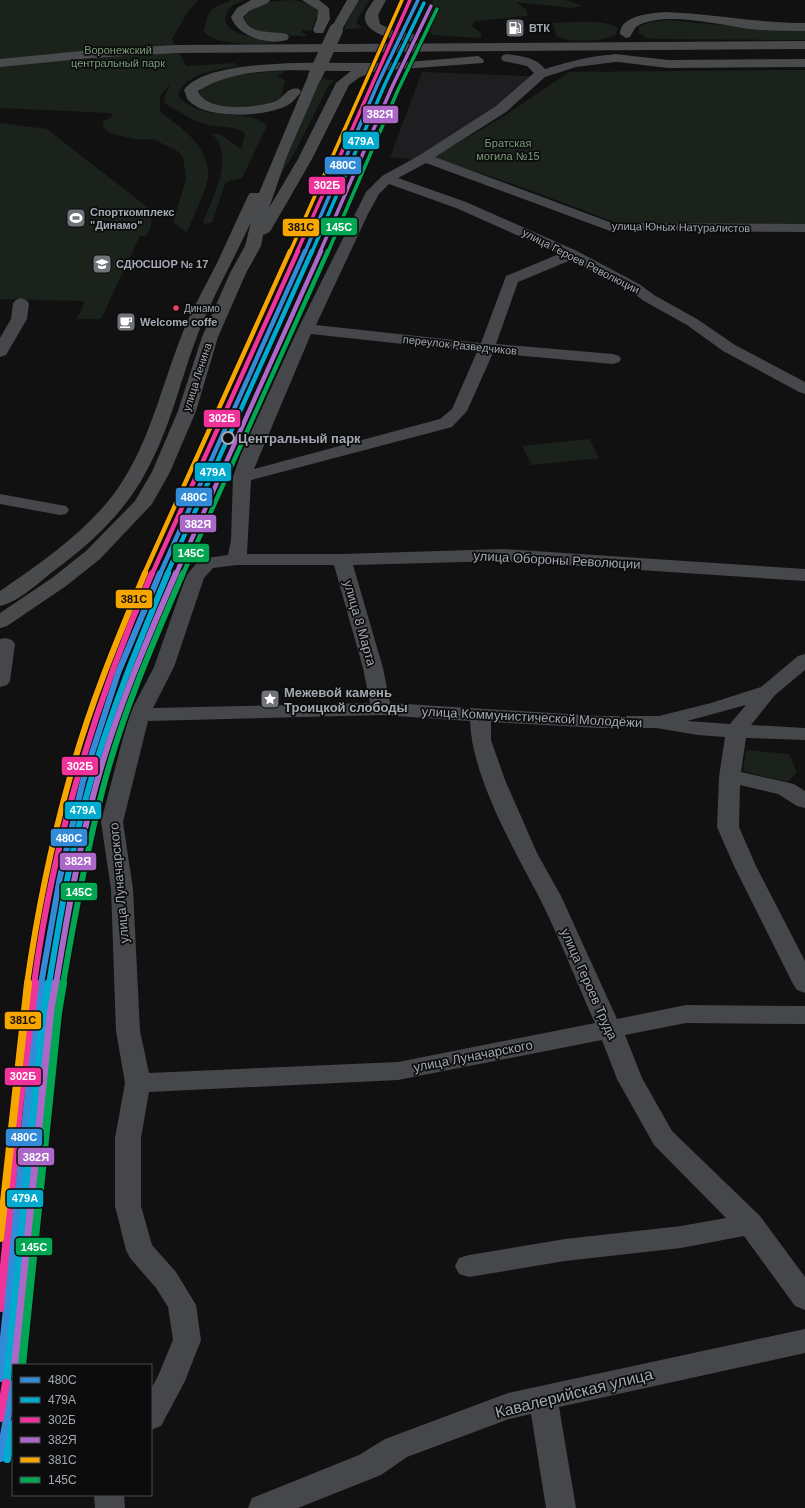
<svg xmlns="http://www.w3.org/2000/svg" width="805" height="1508" font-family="Arial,sans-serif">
	<rect width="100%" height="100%" fill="#111112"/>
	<path fill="#1e1e20" d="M422,72L530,76L520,87L481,118L417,160L390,157Z"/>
	<path fill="#1b221c" d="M0,0H198L189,10L172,39L186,66L235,63L236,66C214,71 185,73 178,96C206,125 248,106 267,126L242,178L229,181L225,184L212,222L207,224L203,223C212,198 236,156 212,134H220L239,148L242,147L245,133C234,125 217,128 205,124C191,120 179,111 166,104L164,99L170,84L160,96V112C181,127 210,147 208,177C207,188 192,220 187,232L173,223L186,179L183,157L179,152L153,139H135L112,134L103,128V122L113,116L111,113L0,108Z
		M231,0H245C237,3 228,6 226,15C220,39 270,37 282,42C264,45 215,46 204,32C209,8 208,10 231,0Z
		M292,0L307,3L317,8L318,12L311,31L302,30V33L306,34V36C289,36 255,36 244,20L246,12L263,2Z
		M359,0H369L357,20V23L362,28L344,29Z
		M433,0H566L583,6L572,8L516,2L527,10V16L475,21L472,26L482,34L481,37L476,38L434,35L430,33L431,28L424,21Z
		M668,20L742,27L805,29V40L659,39L646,38L639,33V27L650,22Z
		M553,23C567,23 608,19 618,28L615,35C604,42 567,43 556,36Z
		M805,70V225H622L516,185L433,157L498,120L569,72Z
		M287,71L276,76L285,80L281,98C263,112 215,111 199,95C201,74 270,72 287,71Z
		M323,79L335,80L329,85L296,150L279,178L281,168L320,81Z
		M0,123L47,129L151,210V227L146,236H140L101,319H77L85,301L0,299Z
		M589,439L599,458L532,465L522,446Z
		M746,750L789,754L797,772L787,782L743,771Z"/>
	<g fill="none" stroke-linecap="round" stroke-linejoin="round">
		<path fill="#46474a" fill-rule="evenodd" d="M507,54C521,56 536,57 545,69C557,65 614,48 621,58L615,62L576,67L545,77L506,112L435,157L612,223L805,224V232L610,231L426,163L398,178L466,202L577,251L639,284L654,295L697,319L735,345L805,382V394L799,392L723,351L687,325L644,301L629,290L571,260L518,282L496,344L613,354L619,356L621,359L619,362L613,364L493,353L467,411L452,427L251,480L247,554H342L503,549L805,569V581L503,561L353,565L383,668L390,703L600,716H659L711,703L761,687L798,656L805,654V670L775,695L751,725L805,728V740L746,738L741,772L794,784L805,791V808L797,806L778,794L740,785L739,827L756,866L805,961V993L797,990L793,984L734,866L717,827L719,777L725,737L698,735L656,728H600L491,722V740L505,780L537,853L561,896L617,1019L686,1005L805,1006V1024L686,1023L625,1035L642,1078L672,1131L760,1216L805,1277V1310L795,1306L744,1236L681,1248L565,1261L469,1277L459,1274L455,1266L459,1258L469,1255L565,1239L681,1226L726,1218L654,1145L617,1079L602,1040L398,1080L149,1092L141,1138V1206L152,1245L176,1272L196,1305L201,1340L185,1381L161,1426L151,1430V1389L158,1376L173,1340L168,1307L156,1288L130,1258L126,1250L115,1206V1138L125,1083L116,1031L111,889L101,822L129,715L154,667L186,576L200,559L228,555L231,540L233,477L241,454L298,329L366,192L382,176L420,155L496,106L534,73L527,66L503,61L501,58L503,55ZM389,184L456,208L559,254L506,276L481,343L316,325L368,214L379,194ZM311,334L477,352L452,409L440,419L254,469ZM237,565H334L363,668L370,703L153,708L174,667L204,578L213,568ZM746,705L730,724L687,721ZM381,715L470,721C472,776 512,846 538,895C559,936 576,981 595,1023L398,1062L149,1073L140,1031L133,889L123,822L148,721Z
			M21,298L26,300L29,303L27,319L6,355L0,357V338L11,319L13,303L16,300Z
			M0,494L60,505L66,506L69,510L66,514L60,515L0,504Z
			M5,638L12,640L15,644L10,681L7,685L0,687V639Z
			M805,1329V1353L559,1407L576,1508H546L531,1414L509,1419L407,1457L381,1475L298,1508H248L252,1498L359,1455L385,1439L508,1393Z
			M94,1495H124L125,1508H95Z"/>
		<path fill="#484a4c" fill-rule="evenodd" d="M251,0H270L268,3L249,11L243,17C250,36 272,30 287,34L289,37L287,40C268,45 238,37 231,17L237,8Z
			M302,0H319L329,8L330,19L323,33H315L313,30L317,19L318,10Z
			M347,0H359L340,33H332L330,30Z
			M374,0H386L378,15L380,24L392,30L417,35L419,38L417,41C405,44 363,34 365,17C365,11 371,5 374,0Z
			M666,12C713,14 758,23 805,23V31C787,31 768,31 750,29C719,25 671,12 641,24C634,27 634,31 630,37L626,38L620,34C620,15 652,13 666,12Z
			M805,41V49L176,53L91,58L0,67V59L91,50L176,45Z
			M615,54L668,60L805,59V67L668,68L610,61L609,58L610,55Z
			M478,56L484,60L483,63L376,71L360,77L349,85L312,159L271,230L268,233L263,235L261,246L246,273L218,337L196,411L170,472L152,504L100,559L66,586L7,626L0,628V613L52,578L86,551L135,501L152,472L178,411L202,337L230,273L245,246L251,222C234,259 214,294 199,331C181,377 171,427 147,470C125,513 89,545 51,573C36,585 18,602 0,606V591C42,562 88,531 118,488C150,442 162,384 183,332C192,309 205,287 216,265C227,242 237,219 248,196L250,193H259L308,76L315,72L322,76L287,156L269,208L298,159L336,83L351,71C302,71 241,64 198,91C206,113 258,108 276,101C285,97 287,86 299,89L301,92C297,97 293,102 288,105C267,117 207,120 189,101C186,98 186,94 184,90C208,55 340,64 380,63C413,62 446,59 478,56Z"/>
		<path stroke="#484a4c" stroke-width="14" d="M315,76L336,30"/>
		<g stroke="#0c0c0d" stroke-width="5.5">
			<path id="rail-1-far3" d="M305,252L379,81L418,0"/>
		</g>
		<g stroke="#0c0c0d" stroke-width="7">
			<path id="rail-1-far2" d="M160,574L305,251"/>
		</g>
		<g stroke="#0c0c0d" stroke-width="9">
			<path id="rail-1-far1" d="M41,984L60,877L83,781L118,673L160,573"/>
		</g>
		<g stroke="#0c0c0d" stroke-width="10">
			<path id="rail-1" d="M0,1378L37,1010L42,983
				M0,1458L13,1384"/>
		</g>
		<g stroke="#0c0c0d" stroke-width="5.5">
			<path id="rail-2-far3" d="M312,252L385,84L424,3"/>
		</g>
		<g stroke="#0c0c0d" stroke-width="7">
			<path id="rail-2-far2" d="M167,574L312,251"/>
		</g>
		<g stroke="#0c0c0d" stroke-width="9">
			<path id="rail-2-far1" d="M49,984C60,917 71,849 90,783C111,711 139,642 168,573"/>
		</g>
		<g stroke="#0c0c0d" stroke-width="10">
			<path id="rail-2" d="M7,1379L44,1011L49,983
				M7,1459L13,1424"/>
		</g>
		<g stroke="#0c0c0d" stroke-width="5.5">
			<path id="rail-3-far3" d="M297,252L410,0"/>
		</g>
		<g stroke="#0c0c0d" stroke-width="7">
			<path id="rail-3-far2" d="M152,574L298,251"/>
		</g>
		<g stroke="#0c0c0d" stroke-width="9">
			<path id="rail-3-far1" d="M34,984C53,841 94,705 152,573"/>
		</g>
		<g stroke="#0c0c0d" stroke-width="10">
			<path id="rail-3" d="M0,1308L19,1108L35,983
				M0,1418L6,1383"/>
		</g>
		<g stroke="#0c0c0d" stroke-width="5.5">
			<path id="rail-4-far3" d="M320,252L392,87L431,6"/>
		</g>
		<g stroke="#0c0c0d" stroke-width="7">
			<path id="rail-4-far2" d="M176,574L321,251"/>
		</g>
		<g stroke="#0c0c0d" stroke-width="9">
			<path id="rail-4-far1" d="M56,984C67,918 78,851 96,785C116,712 146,642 176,573"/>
		</g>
		<g stroke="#0c0c0d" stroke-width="10">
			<path id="rail-4" d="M15,1365L51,1012L56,983"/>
		</g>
		<g stroke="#0c0c0d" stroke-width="5.5">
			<path id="rail-5-far3" d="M290,252L402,0"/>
		</g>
		<g stroke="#0c0c0d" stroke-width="7">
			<path id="rail-5-far2" d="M144,574L290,251"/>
		</g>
		<g stroke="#0c0c0d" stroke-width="9">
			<path id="rail-5-far1" d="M27,984C37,914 51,845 70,777C89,707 117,640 145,573"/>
		</g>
		<g stroke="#0c0c0d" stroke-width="10">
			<path id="rail-5" d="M0,1238L28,983"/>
		</g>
		<g stroke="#0c0c0d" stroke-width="5.5">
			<path id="rail-6-far3" d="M328,252L398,90L437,9"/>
		</g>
		<g stroke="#0c0c0d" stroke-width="7">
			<path id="rail-6-far2" d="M183,574L328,251"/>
		</g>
		<g stroke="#0c0c0d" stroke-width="9">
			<path id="rail-6-far1" d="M63,984C74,919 86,853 103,788C122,714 153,643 183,573"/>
		</g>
		<g stroke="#0c0c0d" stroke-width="10">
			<path id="rail-6" d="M22,1365L58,1013L63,983"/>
		</g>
		<use href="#rail-1-far3" stroke="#338bd7" stroke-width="3.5"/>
		<use href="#rail-1-far2" stroke="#338bd7" stroke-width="4.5"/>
		<use href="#rail-1-far1" stroke="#338bd7" stroke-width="6"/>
		<use href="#rail-1" stroke="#338bd7" stroke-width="8"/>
		<use href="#rail-2-far3" stroke="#00a9ce" stroke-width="3.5"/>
		<use href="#rail-2-far2" stroke="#00a9ce" stroke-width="4.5"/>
		<use href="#rail-2-far1" stroke="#00a9ce" stroke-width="6"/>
		<use href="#rail-2" stroke="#00a9ce" stroke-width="8"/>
		<use href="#rail-3-far3" stroke="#ef339a" stroke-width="3.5"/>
		<use href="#rail-3-far2" stroke="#ef339a" stroke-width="4.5"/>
		<use href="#rail-3-far1" stroke="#ef339a" stroke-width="6"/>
		<use href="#rail-3" stroke="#ef339a" stroke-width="8"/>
		<use href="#rail-4-far3" stroke="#ac68c9" stroke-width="3.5"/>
		<use href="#rail-4-far2" stroke="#ac68c9" stroke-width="4.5"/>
		<use href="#rail-4-far1" stroke="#ac68c9" stroke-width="6"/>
		<use href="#rail-4" stroke="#ac68c9" stroke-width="8"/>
		<use href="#rail-5-far3" stroke="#f7a600" stroke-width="3.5"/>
		<use href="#rail-5-far2" stroke="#f7a600" stroke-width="4.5"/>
		<use href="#rail-5-far1" stroke="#f7a600" stroke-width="6"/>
		<use href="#rail-5" stroke="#f7a600" stroke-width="8"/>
		<use href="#rail-6-far3" stroke="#00a651" stroke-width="3.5"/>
		<use href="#rail-6-far2" stroke="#00a651" stroke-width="4.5"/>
		<use href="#rail-6-far1" stroke="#00a651" stroke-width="6"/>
		<use href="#rail-6" stroke="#00a651" stroke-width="8"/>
	</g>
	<defs>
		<g id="fuel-square" transform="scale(1)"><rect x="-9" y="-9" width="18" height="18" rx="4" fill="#70747a" stroke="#0c0c0d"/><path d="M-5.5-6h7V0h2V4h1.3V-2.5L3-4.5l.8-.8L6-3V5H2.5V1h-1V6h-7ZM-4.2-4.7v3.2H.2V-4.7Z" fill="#fff"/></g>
		<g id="stadium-square" transform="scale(1)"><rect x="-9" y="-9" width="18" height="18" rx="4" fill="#70747a" stroke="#0c0c0d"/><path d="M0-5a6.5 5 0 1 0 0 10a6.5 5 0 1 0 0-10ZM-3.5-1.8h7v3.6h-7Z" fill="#fff"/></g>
		<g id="school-square" transform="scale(1)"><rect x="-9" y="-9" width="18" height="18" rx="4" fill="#70747a" stroke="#0c0c0d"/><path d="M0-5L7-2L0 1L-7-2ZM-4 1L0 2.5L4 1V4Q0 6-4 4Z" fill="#fff"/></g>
		<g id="cafe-square" transform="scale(1)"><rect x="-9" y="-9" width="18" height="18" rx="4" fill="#70747a" stroke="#0c0c0d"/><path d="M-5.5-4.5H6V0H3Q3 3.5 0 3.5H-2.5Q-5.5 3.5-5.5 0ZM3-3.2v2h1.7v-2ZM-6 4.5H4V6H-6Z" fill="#fff"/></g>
		<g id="sight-square" transform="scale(1)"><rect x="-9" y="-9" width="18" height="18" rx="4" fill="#70747a" stroke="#0c0c0d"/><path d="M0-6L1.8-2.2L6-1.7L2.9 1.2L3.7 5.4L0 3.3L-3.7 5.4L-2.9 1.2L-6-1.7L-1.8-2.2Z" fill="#fff"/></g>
	</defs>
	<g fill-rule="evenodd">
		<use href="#fuel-square" x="515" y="28"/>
		<use href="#stadium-square" x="76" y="218"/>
		<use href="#school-square" x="102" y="264"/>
		<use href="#cafe-square" x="126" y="322"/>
		<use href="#sight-square" x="270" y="699"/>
	</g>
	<circle fill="#f24062" stroke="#0c0c0d" stroke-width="1.5" cx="176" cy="308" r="3.5"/>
	<circle fill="#0c0c0d" stroke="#a3a9b2" stroke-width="2" cx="228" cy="438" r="6"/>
	<g text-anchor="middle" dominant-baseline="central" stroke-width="3.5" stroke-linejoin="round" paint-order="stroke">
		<g font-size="10" fill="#a3a9b2" stroke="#0c0c0d" text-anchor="start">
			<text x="184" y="308">Динамо</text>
		</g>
		<g font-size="11" font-weight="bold" fill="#a3a9b2" stroke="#0c0c0d" text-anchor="start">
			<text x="529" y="28">ВТК</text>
			<text x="90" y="212">Спорткомплекс<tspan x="90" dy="13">"Динамо"</tspan></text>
			<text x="116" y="264">СДЮСШОР № 17</text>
			<text x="140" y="322">Welcome coffe</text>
		</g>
		<g font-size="11" fill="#7b9d7a" stroke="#0c0c0d">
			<text x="118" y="50">Воронежский<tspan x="118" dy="13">центральный парк</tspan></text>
			<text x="508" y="143">Братская<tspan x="508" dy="13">могила №15</tspan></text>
		</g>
		<g font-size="11" fill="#a3a9b2" stroke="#0c0c0d">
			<text transform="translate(681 227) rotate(1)">улица Юных Натуралистов</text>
			<text transform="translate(581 261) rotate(27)">улица Героев Революции</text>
			<text transform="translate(460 345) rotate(6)">переулок Разведчиков</text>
			<text transform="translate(197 377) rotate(-72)">улица Ленина</text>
		</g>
		<g font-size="13" font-weight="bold" fill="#a3a9b2" stroke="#0c0c0d" text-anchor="start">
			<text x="238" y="438">Центральный парк</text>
		</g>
		<g font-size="13" fill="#a3a9b2" stroke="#0c0c0d">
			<text transform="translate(557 560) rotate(3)">улица Обороны Революции</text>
			<text transform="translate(360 623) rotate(74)">улица 8 Марта</text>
			<text transform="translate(532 717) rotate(3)">улица Коммунистической Молодёжи</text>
			<text transform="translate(119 883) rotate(-95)">улица Луначарского</text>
			<text transform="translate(589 984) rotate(66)">улица Героев Труда</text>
			<text transform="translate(473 1056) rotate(-11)">улица Луначарского</text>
		</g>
		<g font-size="13" font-weight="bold" fill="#a3a9b2" stroke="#0c0c0d" text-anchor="start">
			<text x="284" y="692">Межевой камень<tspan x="284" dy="15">Троицкой слободы</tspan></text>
		</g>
		<g font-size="16" fill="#a3a9b2" stroke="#0c0c0d">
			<text transform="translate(574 1393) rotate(-14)">Кавалерийская улица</text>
		</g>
	</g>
	<g stroke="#0c0c0d" stroke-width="1.5">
		<rect x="362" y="105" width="37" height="19" rx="4" fill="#ac68c9"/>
		<rect x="342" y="131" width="38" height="19" rx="4" fill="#00a9ce"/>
		<rect x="324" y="156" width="38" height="19" rx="4" fill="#338bd7"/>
		<rect x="308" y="176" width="38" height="19" rx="4" fill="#ef339a"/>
		<rect x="320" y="217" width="38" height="19" rx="4" fill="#00a651"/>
		<rect x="282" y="218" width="38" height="19" rx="4" fill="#f7a600"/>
		<rect x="203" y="409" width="38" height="19" rx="4" fill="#ef339a"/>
		<rect x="194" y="462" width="38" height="20" rx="4" fill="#00a9ce"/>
		<rect x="175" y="487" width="38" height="20" rx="4" fill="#338bd7"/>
		<rect x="179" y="514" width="38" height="19" rx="4" fill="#ac68c9"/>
		<rect x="172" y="543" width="38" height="20" rx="4" fill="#00a651"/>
		<rect x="115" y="589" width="38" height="20" rx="4" fill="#f7a600"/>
		<rect x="61" y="756" width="38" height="20" rx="4" fill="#ef339a"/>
		<rect x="64" y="801" width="38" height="19" rx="4" fill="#00a9ce"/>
		<rect x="50" y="828" width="38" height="19" rx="4" fill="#338bd7"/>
		<rect x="59" y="852" width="38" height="19" rx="4" fill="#ac68c9"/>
		<rect x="60" y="882" width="38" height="19" rx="4" fill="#00a651"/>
		<rect x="4" y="1011" width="38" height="19" rx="4" fill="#f7a600"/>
		<rect x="4" y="1067" width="38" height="19" rx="4" fill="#ef339a"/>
		<rect x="5" y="1128" width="38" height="19" rx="4" fill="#338bd7"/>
		<rect x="17" y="1147" width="38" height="19" rx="4" fill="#ac68c9"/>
		<rect x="6" y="1189" width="38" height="19" rx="4" fill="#00a9ce"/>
		<rect x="15" y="1237" width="38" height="19" rx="4" fill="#00a651"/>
	</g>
	<g font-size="11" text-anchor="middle" font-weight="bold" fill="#fff">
		<text x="380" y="118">382Я</text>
		<text x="361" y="145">479А</text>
		<text x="343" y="169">480С</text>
		<text x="327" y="189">302Б</text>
		<text x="339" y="231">145С</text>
		<text x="222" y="422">302Б</text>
		<text x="213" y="476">479А</text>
		<text x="194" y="501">480С</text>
		<text x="198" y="528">382Я</text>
		<text x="191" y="557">145С</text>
		<text x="80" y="770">302Б</text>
		<text x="83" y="814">479А</text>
		<text x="69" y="842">480С</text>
		<text x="78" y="865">382Я</text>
		<text x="79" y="896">145С</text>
		<text x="23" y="1080">302Б</text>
		<text x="24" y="1141">480С</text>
		<text x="36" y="1161">382Я</text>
		<text x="25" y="1202">479А</text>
		<text x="34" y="1251">145С</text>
	</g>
	<g font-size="11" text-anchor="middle" font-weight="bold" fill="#111">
		<text x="301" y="231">381С</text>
		<text x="134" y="603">381С</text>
		<text x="23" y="1024">381С</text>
	</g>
	<rect x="12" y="1364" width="140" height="132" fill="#0c0c0d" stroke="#484b4f"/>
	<rect x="20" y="1377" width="20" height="6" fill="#338bd7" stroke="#484b4f"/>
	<text x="48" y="1384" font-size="12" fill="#a3a9b2">480С</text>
	<rect x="20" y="1397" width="20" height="6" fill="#00a9ce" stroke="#484b4f"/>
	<text x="48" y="1404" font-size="12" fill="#a3a9b2">479А</text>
	<rect x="20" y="1417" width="20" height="6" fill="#ef339a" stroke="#484b4f"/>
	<text x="48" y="1424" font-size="12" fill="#a3a9b2">302Б</text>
	<rect x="20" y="1437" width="20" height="6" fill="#ac68c9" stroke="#484b4f"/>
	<text x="48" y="1444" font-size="12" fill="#a3a9b2">382Я</text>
	<rect x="20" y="1457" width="20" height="6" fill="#f7a600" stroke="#484b4f"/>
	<text x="48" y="1464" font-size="12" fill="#a3a9b2">381С</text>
	<rect x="20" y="1477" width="20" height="6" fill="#00a651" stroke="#484b4f"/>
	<text x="48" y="1484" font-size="12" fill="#a3a9b2">145С</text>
</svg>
